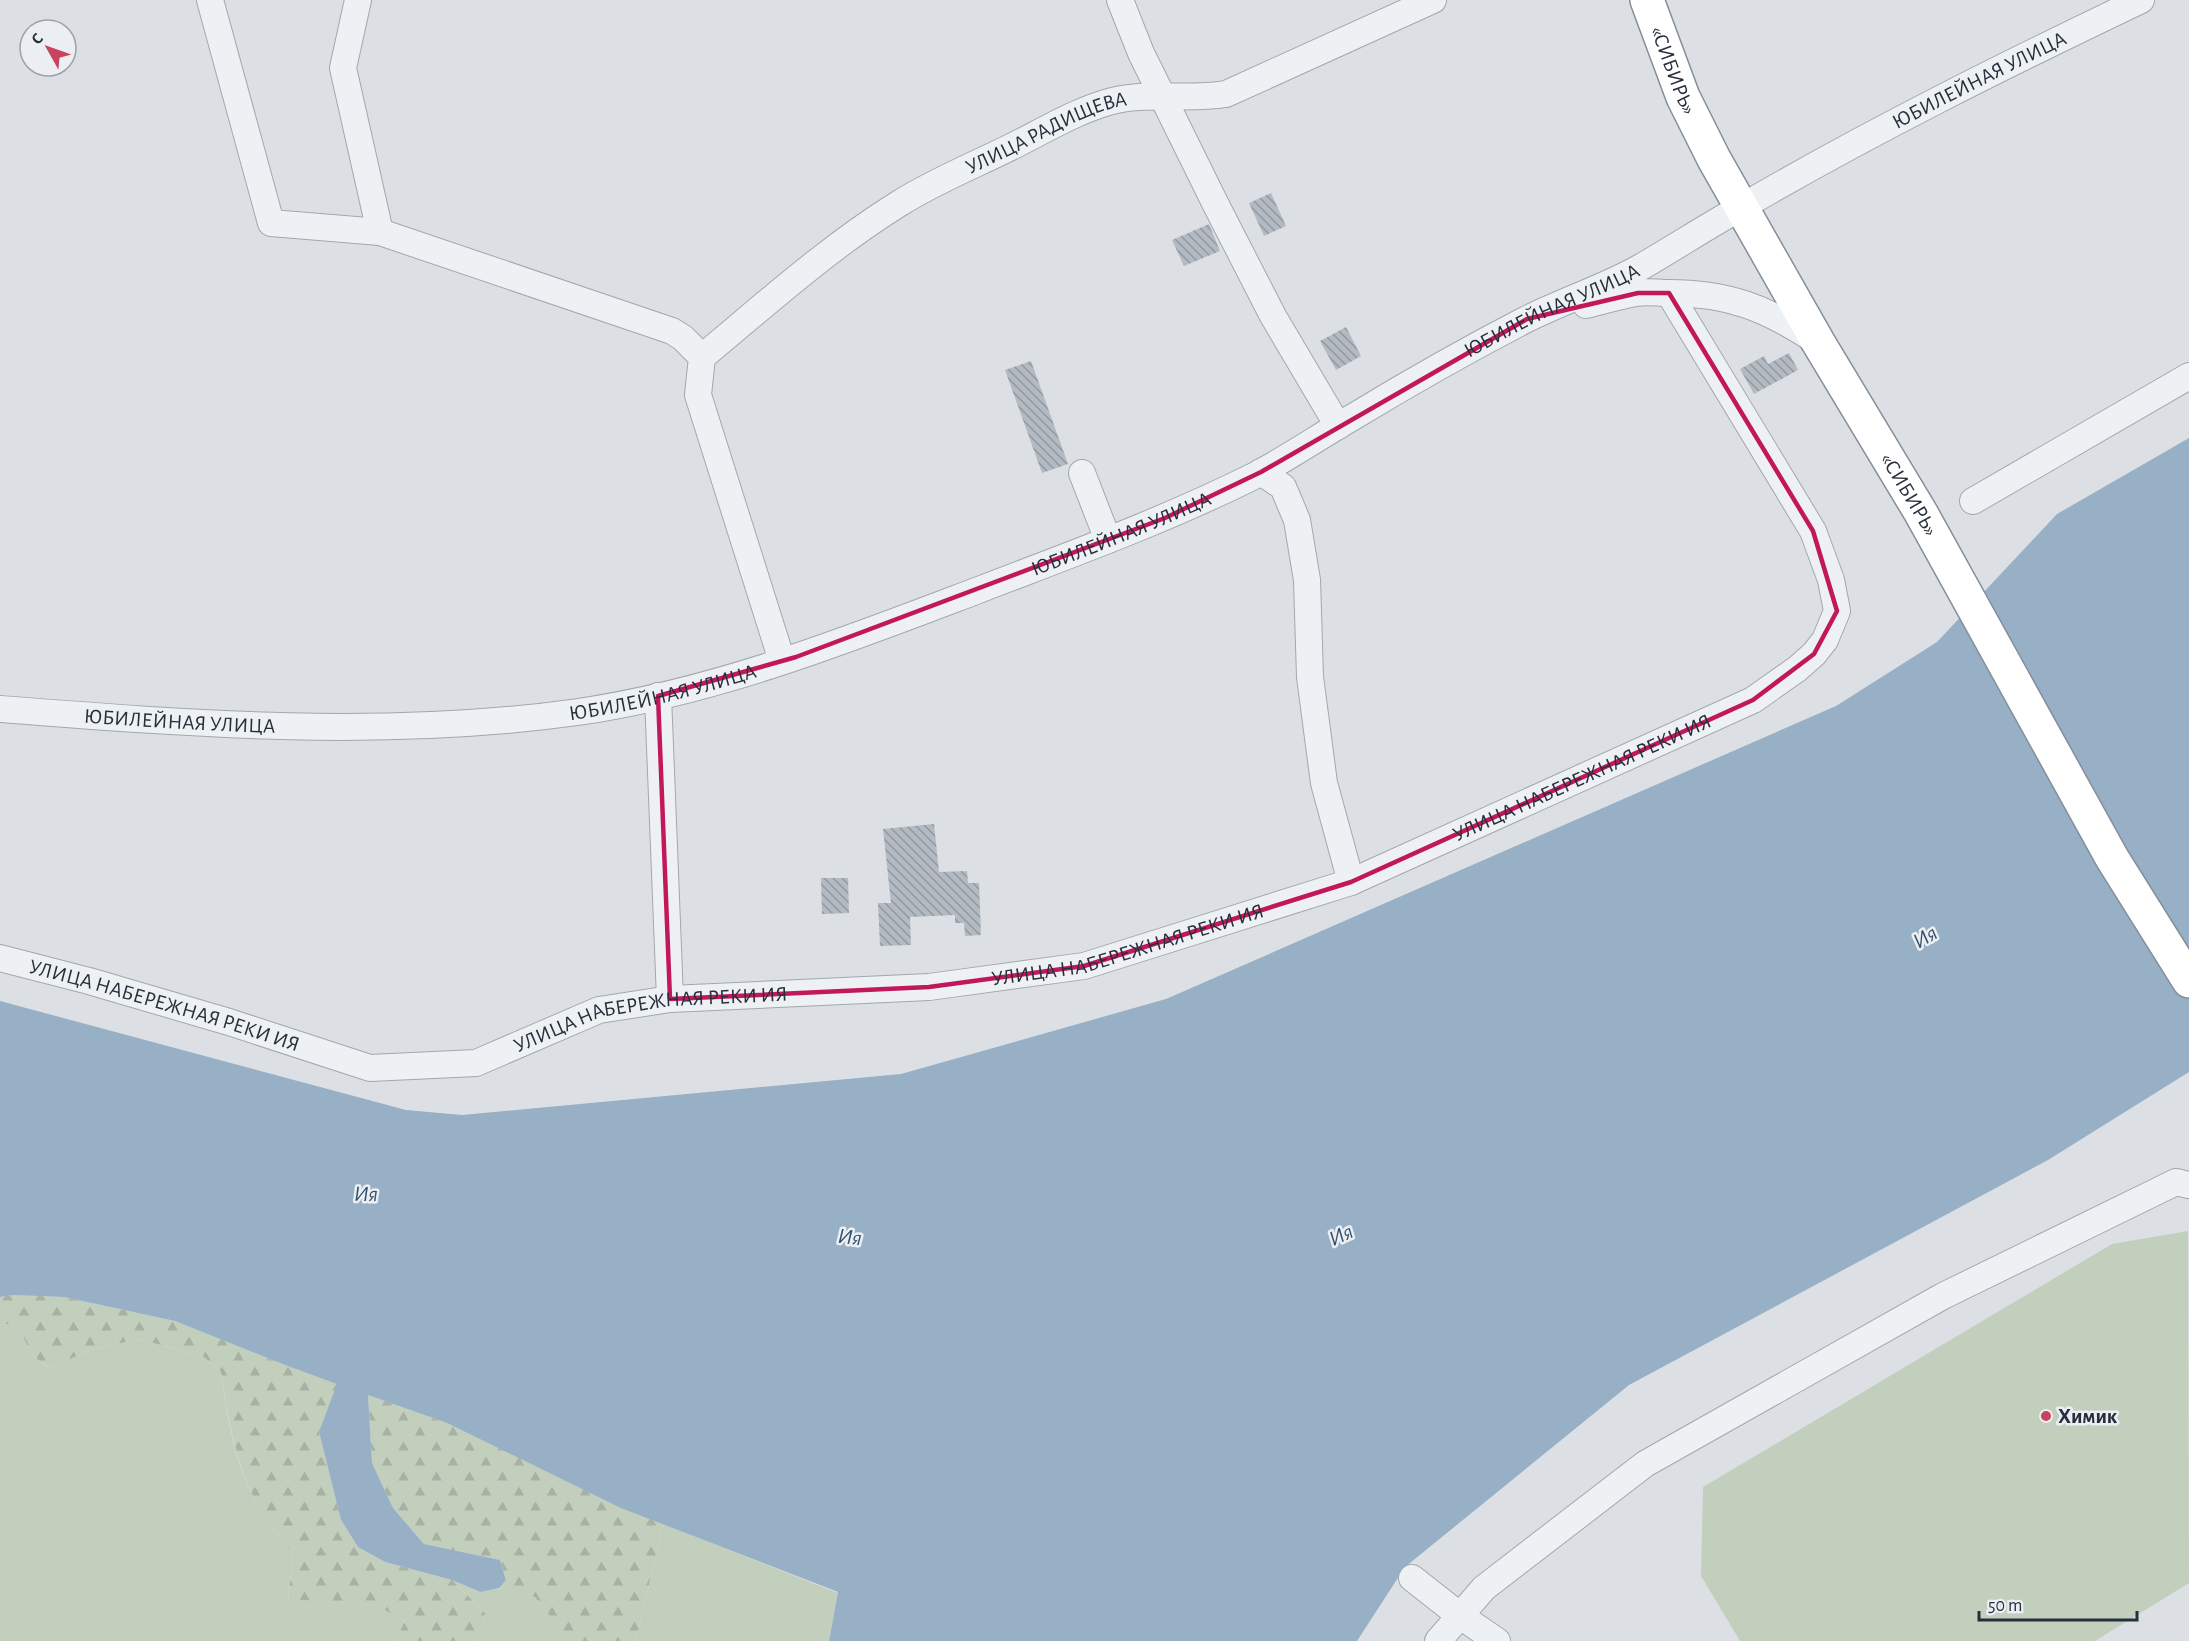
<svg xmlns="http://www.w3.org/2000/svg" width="2189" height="1641" font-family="'Alegreya Sans',sans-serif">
	<defs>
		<pattern id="forest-firs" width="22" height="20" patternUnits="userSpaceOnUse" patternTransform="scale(1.5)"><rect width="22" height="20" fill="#c3cfbd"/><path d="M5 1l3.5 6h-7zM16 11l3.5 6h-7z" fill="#a7b2a3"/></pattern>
		<pattern id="building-back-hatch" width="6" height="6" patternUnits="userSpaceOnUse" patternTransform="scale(1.5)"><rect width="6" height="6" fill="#b3bac2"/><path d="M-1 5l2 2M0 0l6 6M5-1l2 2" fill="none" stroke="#91989f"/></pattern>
	</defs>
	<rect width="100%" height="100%" fill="#dce0e5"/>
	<path fill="#c3cfbd" d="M2188,1231L2189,1583L2095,1641H1740L1701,1576L1703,1487L2112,1244Z
		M10,1324L23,1337L34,1357L49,1368L91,1350L139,1339L204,1357L221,1372C227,1416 235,1466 258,1505C268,1523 281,1538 293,1554L288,1598L376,1605L405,1621L395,1641H0V1325Z
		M663,1524L838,1593L829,1641H636Z
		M452,1580L479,1592L499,1588L535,1596L566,1635V1641H475L482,1631L485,1613Z"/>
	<path fill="url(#forest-firs)" d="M13,1295L64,1297L175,1321L285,1365L338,1384L319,1432L341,1520L358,1547L385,1562L452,1580L485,1613L482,1631L475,1641H395L405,1621L376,1605L288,1599L293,1554C281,1538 268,1523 258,1505C235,1465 228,1416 221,1372L204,1357L139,1339L91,1350L49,1368L34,1357L23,1337L10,1324L0,1325V1297Z
		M368,1395L447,1423L620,1507L663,1524L636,1641H566L565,1635L535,1597L499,1588L506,1579L500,1560L424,1544L393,1508L372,1463Z"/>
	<path fill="#97b0c5" d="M2189,438V1072L2048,1160L1629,1385L1405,1567L1357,1641H829L838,1592L621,1508L447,1423L368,1395L372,1463L393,1508L424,1544L500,1560L506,1580L499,1588L480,1592L452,1580L385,1562L358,1547L341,1520L319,1432L337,1384L285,1365L175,1321L64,1297L13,1295L0,1297V1001L406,1110L462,1115L901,1074L1166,999L1836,706L1937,642L2057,514Z"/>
	<path fill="url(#building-back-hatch)" d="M1271,193L1286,226L1264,236L1249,203Z
		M1209,224L1220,251L1184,266L1172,240Z
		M1346,327L1361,356L1336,370L1320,341Z
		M1789,353L1798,370L1754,394L1740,369L1764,356L1768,364Z
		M1031,361L1068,464L1042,473L1005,370Z
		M934,824L939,872L967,871L968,883H979L981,935L965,936L964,923H955V915L910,917L911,945L880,946L878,903H891L883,829Z
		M821,878H848L849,913L822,914Z"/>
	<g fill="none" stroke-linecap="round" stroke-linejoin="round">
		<g stroke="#a2a7af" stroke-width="28">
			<g id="minor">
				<path d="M210,0L271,223L380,232L672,331L683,338L702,357L698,395L782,661"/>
				<path d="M358,0L343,68L380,232"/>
				<path d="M1120,0L1141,53L1215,203L1273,316L1338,426"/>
				<path d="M1586,305C1602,301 1619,296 1636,293C1646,291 1658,293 1668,293C1728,293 1767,308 1816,341"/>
				<path id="s1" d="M702,357C766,304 829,247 900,203C935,181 975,165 1013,146C1045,130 1078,110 1112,101C1148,92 1189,100 1226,94L1433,0"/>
				<path d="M1261,472L1283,487L1297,520L1307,580L1310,677L1324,783L1351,882"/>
				<path d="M1082,473L1108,540"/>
				<path d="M1973,501L2189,376"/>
				<path d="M658,696L670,999"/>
				<path id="s2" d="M0,709C193,724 385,739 578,712C715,692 847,640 976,591C1069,555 1164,521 1254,476C1288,458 1320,436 1353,417C1409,383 1467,350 1525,320C1562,301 1604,288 1641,267C1674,248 1706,227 1740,208C1870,132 2005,65 2141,0"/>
				<path id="s3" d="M0,958L89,981L229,1022L370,1068L476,1063L599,1010L670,999L929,987L1084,966L1351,882L1753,700L1797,669L1814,654L1825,640L1837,611L1831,580L1813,531L1669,293"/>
				<path d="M1412,1578L1459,1615L1497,1641"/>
				<path d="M1438,1641L1484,1588L1645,1464L1943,1296L2176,1182L2189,1185"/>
			</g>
		</g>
		<g stroke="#848e9b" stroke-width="36">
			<g id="highway">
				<path id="s4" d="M1647,0L1683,97L1714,159L1818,342L1921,513L2112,858L2189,981"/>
			</g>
		</g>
		<use href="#minor" stroke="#eef1f4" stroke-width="26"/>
		<use href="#highway" stroke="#fff" stroke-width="33"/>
	</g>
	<path fill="none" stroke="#c2185b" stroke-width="4.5" stroke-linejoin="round" d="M1638,293H1669L1813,531L1837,611L1814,654L1753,700L1351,882L1084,966L929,987L670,999L658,696L796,657L1165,518L1261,472L1527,319Z"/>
	<circle fill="#c9435e" stroke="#ebeff3" stroke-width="2" cx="2046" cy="1416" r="6"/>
	<g text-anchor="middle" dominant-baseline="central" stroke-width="5" stroke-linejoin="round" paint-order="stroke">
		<g font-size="21" fill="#262f3b" stroke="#ebeff3">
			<text stroke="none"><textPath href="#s4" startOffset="75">«СИБИРЬ»</textPath></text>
			<text stroke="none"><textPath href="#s2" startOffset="2124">ЮБИЛЕЙНАЯ УЛИЦА</textPath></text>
			<text stroke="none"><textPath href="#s1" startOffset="414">УЛИЦА РАДИЩЕВА</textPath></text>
			<text stroke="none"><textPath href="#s2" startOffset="1638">ЮБИЛЕЙНАЯ УЛИЦА</textPath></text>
			<text stroke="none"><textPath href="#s4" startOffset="561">«СИБИРЬ»</textPath></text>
			<text stroke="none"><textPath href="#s2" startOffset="1152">ЮБИЛЕЙНАЯ УЛИЦА</textPath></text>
			<text stroke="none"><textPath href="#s2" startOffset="666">ЮБИЛЕЙНАЯ УЛИЦА</textPath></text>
			<text stroke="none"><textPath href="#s2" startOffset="180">ЮБИЛЕЙНАЯ УЛИЦА</textPath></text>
			<text stroke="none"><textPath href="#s3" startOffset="1647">УЛИЦА НАБЕРЕЖНАЯ РЕКИ ИЯ</textPath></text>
			<text stroke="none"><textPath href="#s3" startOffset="1161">УЛИЦА НАБЕРЕЖНАЯ РЕКИ ИЯ</textPath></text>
			<text stroke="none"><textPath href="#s3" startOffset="171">УЛИЦА НАБЕРЕЖНАЯ РЕКИ ИЯ</textPath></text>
			<text stroke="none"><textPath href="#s3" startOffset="675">УЛИЦА НАБЕРЕЖНАЯ РЕКИ ИЯ</textPath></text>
		</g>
		<g font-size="21" font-weight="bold" fill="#262f3b" stroke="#ebeff3" text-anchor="start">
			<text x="2058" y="1416">Химик</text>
		</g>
		<g font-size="22" font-style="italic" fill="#32506d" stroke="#ebeff3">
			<text transform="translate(1925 937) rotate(-31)">Ия</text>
			<text transform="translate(366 1194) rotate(1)">Ия</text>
			<text transform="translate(1341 1235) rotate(-24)">Ия</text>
			<text transform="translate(850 1237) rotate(7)">Ия</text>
		</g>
	</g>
	<g transform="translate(48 48) rotate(310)"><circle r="28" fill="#ebeff3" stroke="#9ca2a9" stroke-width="1.5"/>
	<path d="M0-4.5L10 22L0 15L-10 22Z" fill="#c9435e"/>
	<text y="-9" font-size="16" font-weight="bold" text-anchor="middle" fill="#262f3b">С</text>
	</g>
	<path d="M1979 1611v9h158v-9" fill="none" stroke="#262f3b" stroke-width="3"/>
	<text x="1988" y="1611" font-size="18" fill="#262f3b" stroke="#ebeff3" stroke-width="4.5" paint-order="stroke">50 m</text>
</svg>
